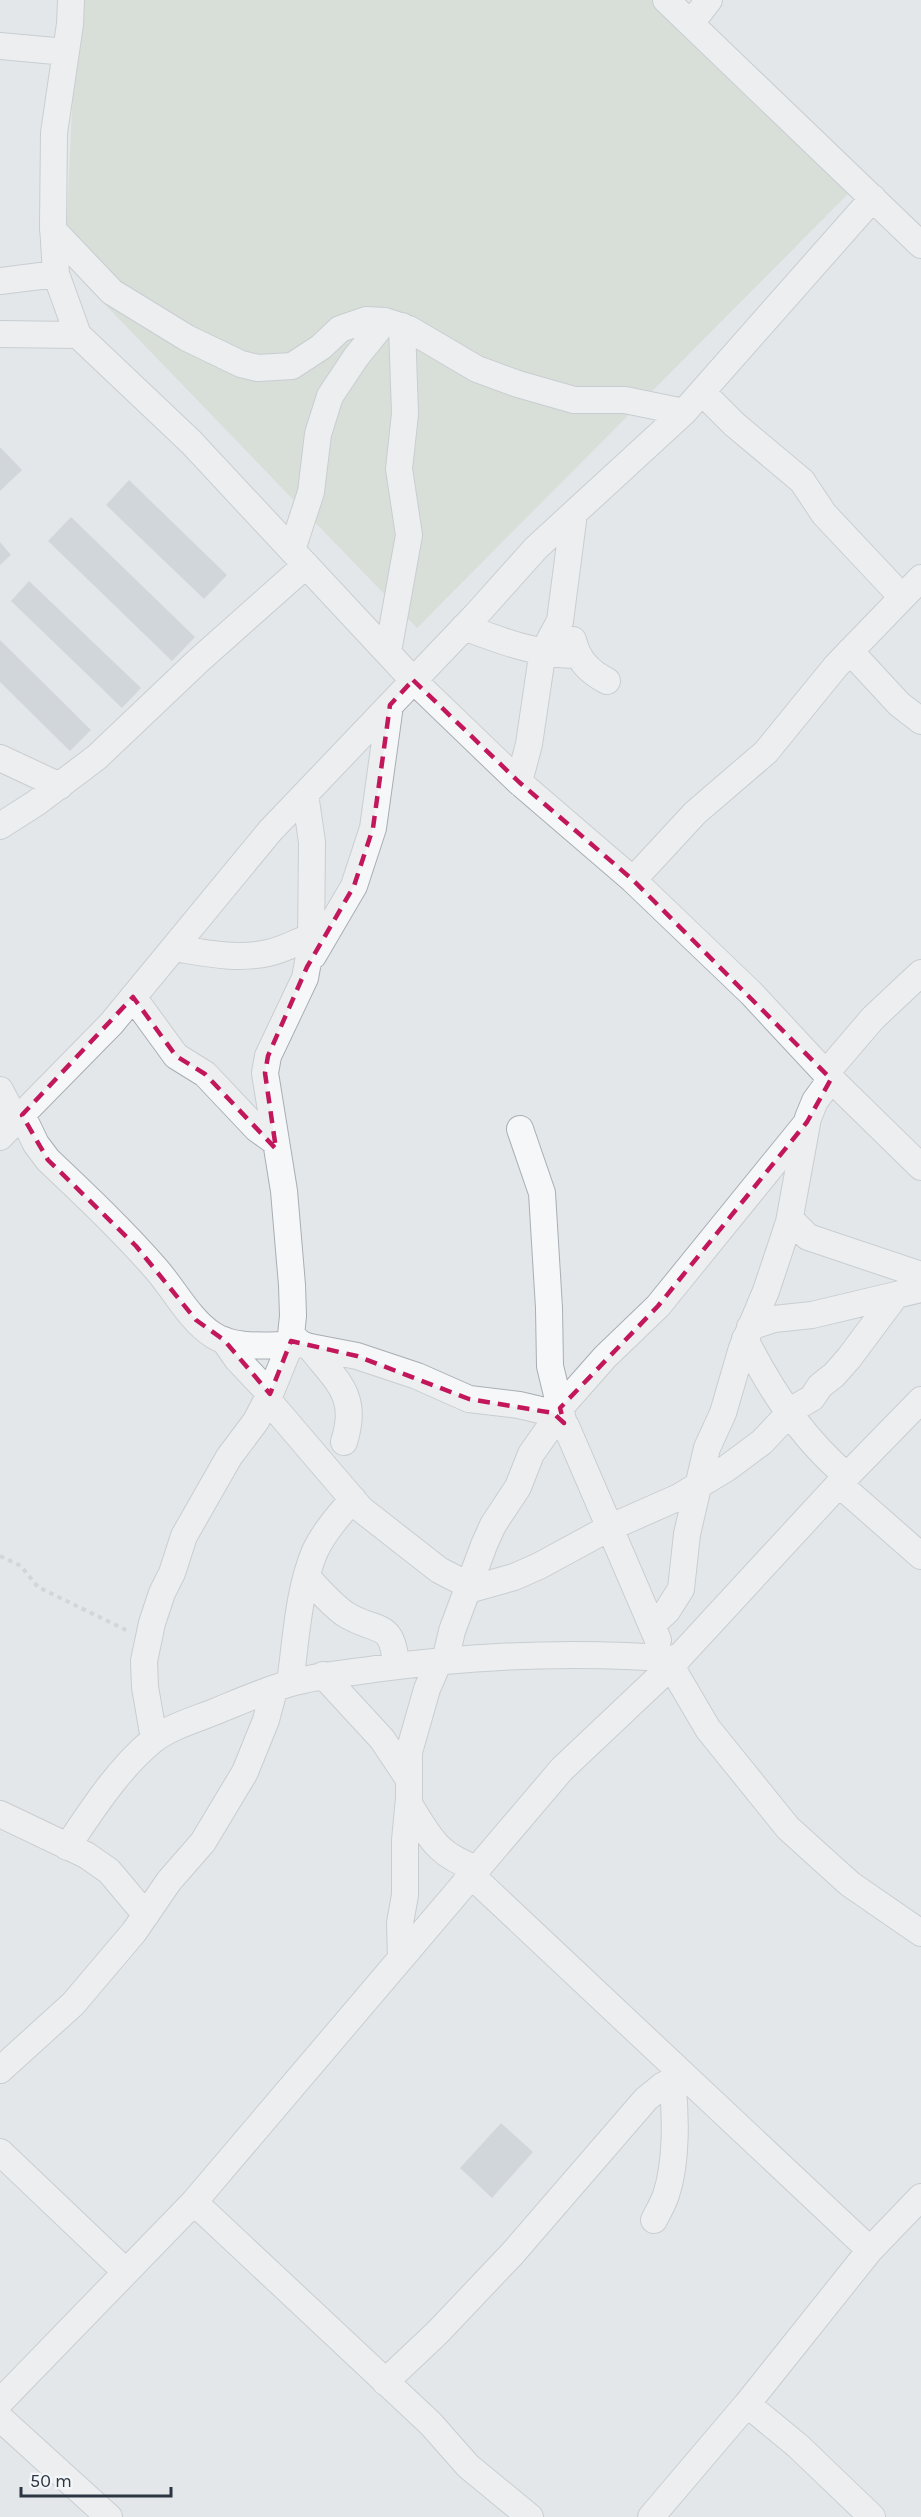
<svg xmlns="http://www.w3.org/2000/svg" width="921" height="2517" font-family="Karla,sans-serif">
	<rect width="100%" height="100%" fill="#e3e7ea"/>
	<path fill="#cad4c5" d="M77,0H651L848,194L417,628L65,263Z"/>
	<path fill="#bbc1c7" d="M0,447L22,470L0,491Z
		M129,480L227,575L204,599L106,505Z
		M71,517L195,637L172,661L48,541Z
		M0,542L11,555L0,565Z
		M29,581L141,688L122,708L11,601Z
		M0,640L91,730L70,751L0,682Z
		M501,2123L533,2152L492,2198L460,2168Z"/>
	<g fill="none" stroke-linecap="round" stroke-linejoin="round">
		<g stroke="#a8aeb4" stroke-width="28">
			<path id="minor" d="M71,0L70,24L54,133L53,225L56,274L78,335L191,442L413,680L519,782L633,880L751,993L831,1079L921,1167
				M666,0L921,245
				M691,23L709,0
				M0,46L66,52
				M53,230L112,292L187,338L241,364L258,368L292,366L321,347L340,329L366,320L385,321L409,329L477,369L518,384L574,400H625L684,412
				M0,281L56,274
				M0,334L78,335
				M702,392L734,424L802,481L824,514L902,597
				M292,550L311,492L318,434L330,396L356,357L385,321
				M464,627C501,641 538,655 578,655
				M573,640C578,660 588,671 607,681
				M850,651L899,704L921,721
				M388,652L409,535L399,469L405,414L402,326
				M0,758L60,786
				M519,782L529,744L541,663L546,647L560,621L574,513
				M0,826L36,803L97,757L198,661L306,565
				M633,880L695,813L766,752L836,666L921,578
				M174,948C205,953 237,960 268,953C283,950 297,942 312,936
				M313,956L354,886L373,828L390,705
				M133,997L176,1056L205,1074L257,1129L275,1142
				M826,1073L873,1018L921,973
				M0,1090L16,1121
				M22,1115L36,1144L48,1160C85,1195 123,1231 157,1270C175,1291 190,1320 213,1335C234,1349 266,1345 290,1345
				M520,1129L542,1193L549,1308L550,1366L563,1420
				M0,1137L111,1024L270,831L476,615L536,548L684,412L873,198
				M790,1219L808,1237L921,1275
				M750,1327L774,1319L812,1315L921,1289
				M291,1335L301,1344L310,1347L357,1356L417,1376L469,1399L519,1405L553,1413L566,1426L658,1640
				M745,1339C770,1389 804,1440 847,1476
				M224,1340L237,1359L270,1394
				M310,1347C337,1382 359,1395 344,1442
				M267,1399L361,1509L439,1570L470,1586
				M560,1408L605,1357L658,1306L805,1125
				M839,1484L921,1556
				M307,1577C319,1590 331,1604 345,1614C377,1634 393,1619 396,1666
				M468,1590L514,1577L539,1566L609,1528L679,1497L727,1468L762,1442L793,1409L812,1398L820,1386L834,1375L849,1358L896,1295
				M653,1624L667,1611L681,1589L687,1534L707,1448L723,1413L742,1348L766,1291L789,1222L808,1118L815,1101L831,1079
				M445,1661L452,1631L484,1545L493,1525L518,1487L531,1454L557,1417
				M671,1666L708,1729L788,1828L850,1884L921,1933
				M323,1675L382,1739L408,1778
				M290,1683C296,1641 298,1591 315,1551C324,1532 339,1515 353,1499
				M154,1739L145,1687L144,1661L152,1623L162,1593L172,1573L184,1536L229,1457L256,1421L270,1394L290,1345L293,1316L292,1285L284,1191L265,1073L268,1056L305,978L311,945L312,842L305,794
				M409,1804C431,1839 437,1855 478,1869
				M0,1814L86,1855L109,1871L146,1915
				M67,1847C92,1810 118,1769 152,1741C169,1727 194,1720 214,1712C239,1702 272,1687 299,1681C324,1675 349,1673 375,1669C475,1655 577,1651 678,1659
				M472,1876L870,2250
				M401,1958L400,1923L405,1895V1840L409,1798V1752L427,1689L439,1661
				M0,2070L73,2004L134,1932L169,1881L203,1842L245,1772L266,1720L274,1690
				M0,2152L126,2272
				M194,2202L431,2424L468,2466L530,2517
				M654,2220C658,2212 663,2204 666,2195C677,2162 676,2114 672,2080
				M385,2382L437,2333L512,2254L646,2099L662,2086L684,2075
				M0,2402L194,2202L562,1769L671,1666L839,1484L921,1400
				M747,2404L798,2446L872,2517
				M0,2418L109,2517
				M651,2517L747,2404L870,2250L921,2197"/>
		</g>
		<path stroke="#bdc1c6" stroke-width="4" stroke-dasharray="4.5 4.5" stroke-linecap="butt" d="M0,1556L21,1566L38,1587L130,1632"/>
		<use href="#minor" stroke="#f6f7f9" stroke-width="26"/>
	</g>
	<path d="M0 0H921V2517H0ZM413,680L519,782L633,880L831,1079L807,1122L658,1306L560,1408L564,1423L553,1413L469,1399L357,1356L291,1341L270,1394L224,1340L196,1320L136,1246L48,1160L22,1115L133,997L176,1056L205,1074L276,1149L265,1073L268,1056L307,967L354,886L373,828L390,705Z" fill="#e3e7ea" fill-opacity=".55" fill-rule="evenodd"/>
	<path fill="none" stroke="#c2185b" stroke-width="4.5" stroke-dasharray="12 8" stroke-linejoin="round" d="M413,680L519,782L633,880L831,1079L807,1122L658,1306L560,1408L564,1423L553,1413L469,1399L357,1356L291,1341L270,1394L224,1340L196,1320L136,1246L48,1160L22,1115L133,997L176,1056L205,1074L276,1149L265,1073L268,1056L307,967L354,886L373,828L390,705Z"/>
	<path d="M21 2487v9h150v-9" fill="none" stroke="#2c3642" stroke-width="3"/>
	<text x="30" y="2487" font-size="18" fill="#2c3642" stroke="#f3f6f8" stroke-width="4.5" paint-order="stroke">50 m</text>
</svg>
